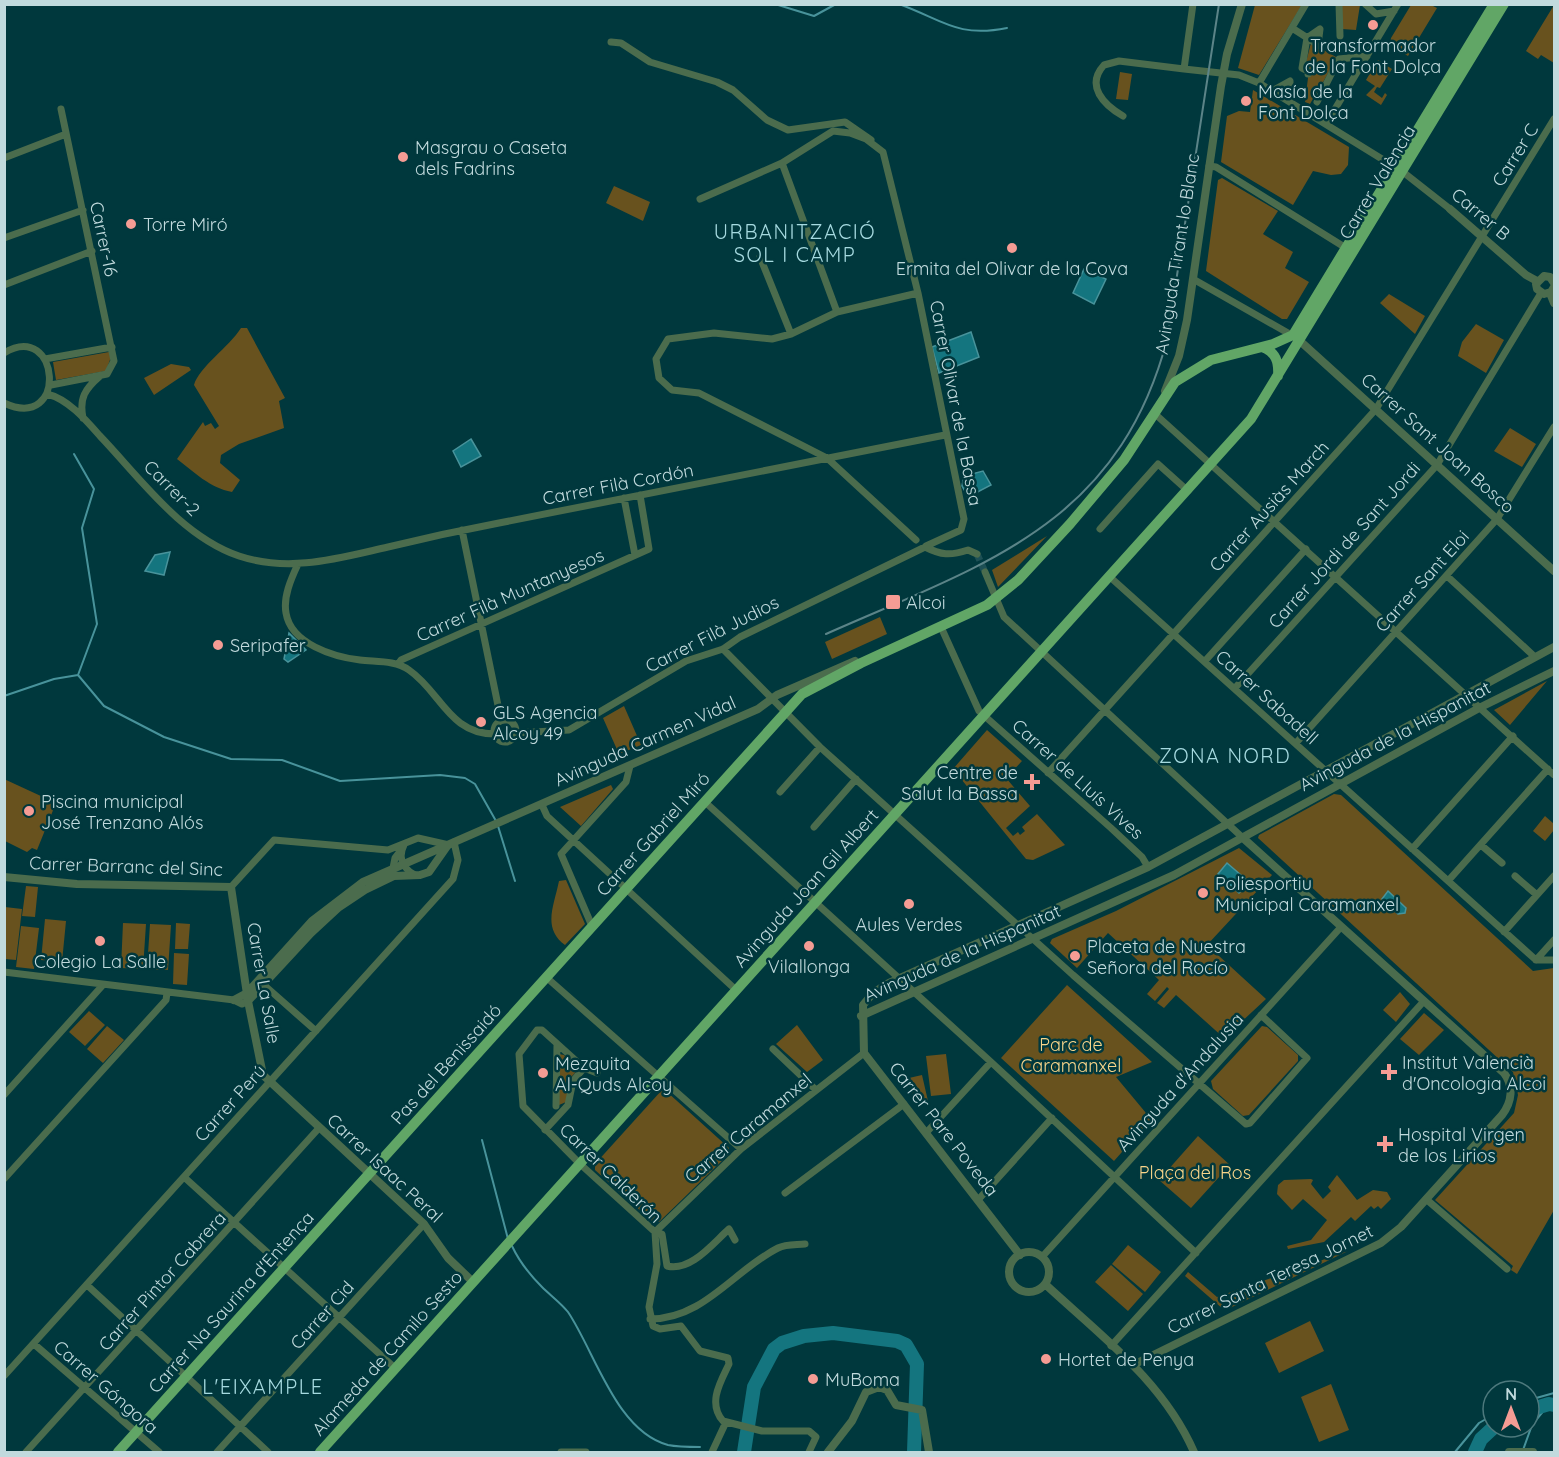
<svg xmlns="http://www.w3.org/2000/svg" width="1559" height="1457" font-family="Quicksand,sans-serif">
	<rect width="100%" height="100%" fill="#00383d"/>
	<path fill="#68521e" d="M1255,5H1302L1259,75L1238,68Z
		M1341,5H1360L1356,30L1342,29Z
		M1411,5H1431L1437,8L1408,56L1390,45L1391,38Z
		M1554,5V63L1541,55L1538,59L1526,51Z
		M1311,43L1336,57C1329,74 1319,88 1310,104L1305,102L1309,70L1305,66Z
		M1378,60L1392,69L1380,88L1377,87L1374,92L1382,98L1385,93L1387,95L1381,105L1366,95L1375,86L1366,80Z
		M1120,72L1132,74L1128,100L1116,99Z
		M1253,90L1349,147L1348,165L1341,174L1331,175L1313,171L1293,205L1221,162L1227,116L1239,111L1250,112Z
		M1222,178L1278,211L1263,234L1293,252L1285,268L1309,282L1287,319H1282L1206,271L1218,180Z
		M614,186L650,202L643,221L606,203Z
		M1389,294L1425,316L1415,334L1380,303Z
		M1476,324L1504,340L1486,373L1458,356L1462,342Z
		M241,328H247L285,398L279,401L284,428L239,444L221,455L220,463L240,480L232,492C210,488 194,472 177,459L203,422L205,426L211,423L215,429L219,426L194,385C199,367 229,347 241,328Z
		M109,352L111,357L106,371L56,380L53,362Z
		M171,364L189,367L191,370L154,395L144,378Z
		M1510,428L1536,444L1522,467L1494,451Z
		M1047,536L998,587L992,570Z
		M880,617L887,634L832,659L825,642Z
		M1547,681L1510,725L1494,710Z
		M624,706L641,745L619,754L603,718Z
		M987,730L1022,761L1006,778L1030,806L1006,828L1013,836L1018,832L1020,835L1025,831L1022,827L1037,814L1065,845L1033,860L1026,859L953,769Z
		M4,779L56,803L37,850L32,848L27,852L5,841Z
		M611,785L613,789L581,826L560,807Z
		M1334,794L1341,795L1533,971L1554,968V1210L1517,1274L1511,1270L1513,1266L1435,1200L1514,1113L1518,1095L1513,1072L1258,838L1259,835Z
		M1545,816L1554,824V830L1545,841L1533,831Z
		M1239,848L1272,875L1207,945L1266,999L1224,1038L1176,995L1164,1008L1157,1003L1169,989L1167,987L1155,1001L1147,994L1159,980L1108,933L1077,968L1050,943L1052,939L1116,911Z
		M566,880L585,924L565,945C542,928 554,906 559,881Z
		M26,886L38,887L35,917L22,916Z
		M5,907L22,909L16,960L5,959Z
		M45,919L66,921L62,962L41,960Z
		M123,923L146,924L143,969L121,968Z
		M176,923L190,924L188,949H175Z
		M150,924L171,925L168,970L147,969Z
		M21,926L39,928L34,969L16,967Z
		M174,953L189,954L187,985L173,984Z
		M1067,985L1152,1062L1116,1077L1151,1119L1114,1161L1001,1058Z
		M1400,992L1410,1004L1396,1022L1383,1010Z
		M89,1011L105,1025L85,1046L69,1032Z
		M1424,1013L1444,1030L1419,1055L1400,1039Z
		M797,1025L823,1060L807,1072L776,1044Z
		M107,1026L124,1040L103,1063L87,1049Z
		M1262,1026L1267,1027L1298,1055V1061L1249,1115L1243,1116L1213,1089L1211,1081Z
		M559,1054L564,1055L578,1070L571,1077L566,1102L559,1105Z
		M946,1054L951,1094L931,1096L926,1056Z
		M922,1075L928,1101L915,1104L909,1078Z
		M661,1091H666L729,1148V1154L659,1222H653L595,1170V1164Z
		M1198,1136L1230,1165L1191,1208L1159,1180Z
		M1337,1175L1357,1200L1373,1190L1387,1192L1391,1199L1381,1209L1378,1206L1374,1209L1371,1206L1355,1221L1351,1217L1324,1242L1288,1249L1287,1246L1311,1240L1327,1220L1303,1199L1292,1210L1277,1194L1278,1185L1284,1180L1311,1179L1313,1180L1311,1184L1323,1199L1331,1191L1328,1187Z
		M1128,1245L1161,1272L1145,1292L1112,1264Z
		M1348,1251L1228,1309H1223L1185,1276L1188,1272L1217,1297Z
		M1111,1265L1143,1294L1128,1311L1095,1282Z
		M1310,1321L1324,1351L1279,1373L1265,1343Z
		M1331,1384L1349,1430L1319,1442L1301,1397Z"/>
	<path fill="#14757f" stroke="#48939b" stroke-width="1.5" d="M1084,269L1106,279L1094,304L1073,293Z
		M971,332L979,357L939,373L932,347Z
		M471,439L481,456L461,467L453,451Z
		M983,471L991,485L968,497L962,486L964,476Z
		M170,552L164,575L145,571L155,555Z
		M289,633L306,650L288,662L284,659Z
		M1227,863L1249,882L1239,893L1218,874Z
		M1388,891L1406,908L1405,913L1398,914L1382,899Z"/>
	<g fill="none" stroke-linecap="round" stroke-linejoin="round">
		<path stroke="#48939b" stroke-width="2" d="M775,4L814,16L836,4
			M899,4C943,20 957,38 1007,28
			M74,454L94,489L82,528L97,624L78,675
			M78,675L104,706L164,737L231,759L282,760L340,781L440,775L465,778L475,784L496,821
			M4,696L54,679L78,675
			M498,826L515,881
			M482,1140L508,1239
			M512,1246C519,1261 530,1275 542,1287C550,1295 561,1303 568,1312C595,1352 616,1431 668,1445C678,1447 690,1447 700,1447
			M1529,1400L1554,1393
			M1523,1450L1532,1425L1549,1404
			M1455,1452L1479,1423L1493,1415"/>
		<path stroke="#14757f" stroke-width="14" d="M1529,1410L1549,1404L1554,1405
			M744,1452L754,1387L774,1349L782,1343L804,1336L833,1333L897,1341L906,1345L917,1364L914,1452
			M1475,1452L1481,1439L1494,1427"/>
		<path stroke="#1d5055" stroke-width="7" stroke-dasharray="7 3.5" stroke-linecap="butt" d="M977,554L985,572"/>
		<path stroke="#4b6c4d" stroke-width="7" d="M1193,4L1184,69L1239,75L1259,83L1403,172L1450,209
			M1339,4L1340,36
			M1365,4L1376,14L1394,11
			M1292,28L1320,46
			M611,42L621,43L650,62L717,82L733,90L767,120L788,130L845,122L871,140
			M1308,74V71L1302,68L1307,38L1320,29L1318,45
			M1259,83L1306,4
			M1272,91L1290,81V102
			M1317,102L1339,59L1367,56
			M1123,116C1104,105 1085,86 1104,65L1119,61L1184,69
			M1326,124L1398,4
			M4,158L66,134
			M782,163L837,312
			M1209,166L1216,167L1346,248
			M700,199L782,163L833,131L850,133L866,139L883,152L918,293L964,519L961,530L926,546
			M4,238L83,210
			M760,257L791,334
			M1193,279L1295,337
			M4,285L92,251
			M4,353C60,319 69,433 4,403
			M45,359L112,347
			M51,385L107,374L114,361L61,109
			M47,394C68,399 86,420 100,436C141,479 181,536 239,556C290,573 339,558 388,547C425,538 462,530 499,523C647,493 796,464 945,435
			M1154,413L1554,775
			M83,418C79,398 85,389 100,376
			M624,498L635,555
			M1100,529L1158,464L1188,491
			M462,530L501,720
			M916,540L827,458L699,393L672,390L659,378L656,359L668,339L714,333L772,339L791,334L837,312L918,293
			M925,547C941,555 950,556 968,550L977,554
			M298,564C291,579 283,597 286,613C291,644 334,657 360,660C376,662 395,660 409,670C441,692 449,734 495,734
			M985,572L1004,617L1243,838
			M1447,576L1535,657
			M1110,577L1536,960
			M941,627L979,711L1111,828L1142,857L1148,867
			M723,649L820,747L1073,975L1246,1124L1250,1123L1307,1058L1261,1015
			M1205,661L1306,549
			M398,664L401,660L649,549L640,495
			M1235,688L1437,465L1541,293
			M494 731a11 11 0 1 1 22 0a11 11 0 1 1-22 0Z
			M516,733L569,730L686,661L723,649L740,637L925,547
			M1296,743L1497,519L1554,427
			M1048,773L1376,409L1554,119
			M780,792L820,747
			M705,802L991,1062L1196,1253
			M542,805L547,816L736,990
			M814,827L856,779
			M404,845C398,857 402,868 415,875
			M1481,845L1502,863
			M1412,849L1513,736
			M393,868L395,858L402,849
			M1515,876L1537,895
			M1448,881L1548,769
			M231,887L274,840L388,850L418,838L449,845
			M592,926L561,854L626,782L630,766
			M1504,932L1554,876
			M1536,960L1554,940
			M1536,960H1554
			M4,972L234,1000L242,1004L248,1001
			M546,977L741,1149
			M264,985L316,1031
			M773,1049L816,1090
			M597,1073L584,1068L542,1030H537L519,1054L523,1106L579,1163L655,1232L662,1234L667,1266C691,1272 713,1243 729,1229L735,1240
			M4,1095L102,986
			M556,1106L557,1045
			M545,1130L568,1105L573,1081L584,1068
			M926,1133L991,1062
			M184,1177L395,1368
			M4,1179L166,1000L167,993
			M785,1193L904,1104
			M1426,1199L1507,1269
			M978,1200L1052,1118
			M655,1232L657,1264L649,1307L653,1326L660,1329L681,1326L700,1351L728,1358L729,1364C721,1381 707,1403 723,1421L762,1431H809L816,1437L809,1452
			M655,1232L741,1149L864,1053
			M1042,1257L1341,927
			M87,1285L268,1452
			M650,1319C704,1319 734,1270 778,1248C786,1244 796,1245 805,1244
			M34,1344L159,1452
			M1111,1346L1424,1001
			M4,1376L453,879L458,860L454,842
			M26,1452L319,1128
			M217,1452L424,1224
			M561,1452H586
			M712,1452L726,1422"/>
		<path stroke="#4b6c4d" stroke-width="8" d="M1450,209L1526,275L1537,281
			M1554,283L1550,277L1544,276L1536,284L1537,289L1544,294L1551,292L1554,287
			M1550,293L1554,303
			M1300,341L1554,571
			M1165,391L1179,356L1187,320L1221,86L1227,54L1242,4
			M4,877L77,884L231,887L248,1001L263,1075L424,1224L448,1258L473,1282
			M234,1000L247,993L312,921L363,882L758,709L777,695L855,661
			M248,1001L311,933L338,908L365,890L394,876L420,875L429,872L448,845
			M861,1016L1174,875L1481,707L1554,671
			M1009 1272a20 20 0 1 1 40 0a20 20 0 1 1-40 0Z
			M1020,1255L864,1053L863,1005L873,993L889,983L1148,867L1554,647
			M1045,1284C1101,1336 1163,1381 1194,1452
			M1133,1365L1381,1243L1401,1227L1502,1115C1512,1102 1514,1086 1504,1073L1243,838
			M828,1452L852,1421L866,1392L879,1387L887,1390L896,1405L922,1410L929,1452
			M1509,1452H1533"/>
		<path stroke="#61a666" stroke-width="10" d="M1262,347C1276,352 1279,362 1278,376
			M118,1452L802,694L861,663L987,605L1018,580L1070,524L1124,460L1175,382L1211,360L1273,344L1293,335L1494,4
			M320,1452L1251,419L1504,4"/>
		<path stroke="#5b8488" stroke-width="2" d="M826,634C984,564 1117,526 1167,340L1219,4"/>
	</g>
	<g fill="#f59c94" stroke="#00383d" stroke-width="2">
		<circle cx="1373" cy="25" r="6"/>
		<circle cx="1246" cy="101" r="6"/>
		<circle cx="403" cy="157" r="6"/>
		<circle cx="131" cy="224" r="6"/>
		<circle cx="1012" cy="248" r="6"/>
		<rect x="885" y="594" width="16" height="16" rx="3"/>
		<circle cx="218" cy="645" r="6"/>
		<circle cx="481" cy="722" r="6"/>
		<path d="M1029 773h6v6h6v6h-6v6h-6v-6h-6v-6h6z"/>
		<circle cx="29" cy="811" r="6"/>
		<circle cx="1203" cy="893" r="6"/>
		<circle cx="909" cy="904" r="6"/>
		<circle cx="100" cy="941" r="6"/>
		<circle cx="809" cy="946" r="6"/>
		<circle cx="1075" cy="956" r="6"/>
		<path d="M1386 1063h6v6h6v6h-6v6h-6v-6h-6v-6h6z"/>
		<circle cx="543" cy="1073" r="6"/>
		<path d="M1382 1135h6v6h6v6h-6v6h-6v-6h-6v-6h6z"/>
		<circle cx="1046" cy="1359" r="6"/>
		<circle cx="813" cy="1379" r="6"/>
	</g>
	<g text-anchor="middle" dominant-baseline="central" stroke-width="5" stroke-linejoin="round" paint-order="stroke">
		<g font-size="18" fill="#c1dadd" stroke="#00383d" text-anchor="start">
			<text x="1373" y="45" text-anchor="middle">Transformador<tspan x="1373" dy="21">de la Font Dolça</tspan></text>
			<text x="1258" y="91">Masía de la<tspan x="1258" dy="21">Font Dolça</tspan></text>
			<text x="415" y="147">Masgrau o Caseta<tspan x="415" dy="21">dels Fadrins</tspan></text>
			<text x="143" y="224">Torre Miró</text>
			<text x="1012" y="268" text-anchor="middle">Ermita del Olivar de la Cova</text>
			<text x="906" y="602">Alcoi</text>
			<text x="230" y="645">Seripafer</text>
			<text x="493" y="712">GLS Agencia<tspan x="493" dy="21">Alcoy 49</tspan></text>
			<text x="1018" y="772" text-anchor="end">Centre de<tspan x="1018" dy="21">Salut la Bassa</tspan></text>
			<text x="41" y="801">Piscina municipal<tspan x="41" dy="21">José Trenzano Alós</tspan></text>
			<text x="1215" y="883">Poliesportiu<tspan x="1215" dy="21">Municipal Caramanxel</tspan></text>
			<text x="909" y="924" text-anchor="middle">Aules Verdes</text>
			<text x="1087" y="946">Placeta de Nuestra<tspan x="1087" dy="21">Señora del Rocío</tspan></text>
			<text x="100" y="961" text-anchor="middle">Colegio La Salle</text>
			<text x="809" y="966" text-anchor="middle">Vilallonga</text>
			<text x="1402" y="1062">Institut Valencià<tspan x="1402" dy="21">d'Oncologia Alcoi</tspan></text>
			<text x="555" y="1063">Mezquita<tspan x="555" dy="21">Al-Quds Alcoy</tspan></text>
			<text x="1398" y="1134">Hospital Virgen<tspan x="1398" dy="21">de los Lirios</tspan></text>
			<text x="1058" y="1359">Hortet de Penya</text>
			<text x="825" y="1379">MuBoma</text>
		</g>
		<g font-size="18" fill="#c1dadd" stroke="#00383d">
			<text transform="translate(1515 155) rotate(-58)">Carrer C</text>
			<text transform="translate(1377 182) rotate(-59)">Carrer València</text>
			<text transform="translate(1481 214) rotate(40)">Carrer B</text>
			<text transform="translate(104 239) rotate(78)">Carrer-16</text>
			<text transform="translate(1177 254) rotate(-81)">Avinguda Tirant lo Blanc</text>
			<text transform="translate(956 403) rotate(79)">Carrer Olivar de la Bassa</text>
			<text transform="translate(1438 443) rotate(42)">Carrer Sant Joan Bosco</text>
			<text transform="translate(618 484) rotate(-11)">Carrer Filà Cordón</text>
			<text transform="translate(172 488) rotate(45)">Carrer-2</text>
			<text transform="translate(1269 506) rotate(-48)">Carrer Ausiàs March</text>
			<text transform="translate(1344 545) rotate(-48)">Carrer Jordi de Sant Jordi</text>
			<text transform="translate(1422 581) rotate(-48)">Carrer Sant Eloi</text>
			<text transform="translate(510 595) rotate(-24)">Carrer Filà Muntanyesos</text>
			<text transform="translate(712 634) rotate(-27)">Carrer Filà Judios</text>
			<text transform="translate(1267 697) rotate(42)">Carrer Sabadell</text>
			<text transform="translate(1395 736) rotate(-28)">Avinguda de la Hispanitat</text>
			<text transform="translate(645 741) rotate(-24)">Avinguda Carmen Vidal</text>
			<text transform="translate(1078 779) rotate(42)">Carrer de Lluís Vives</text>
			<text transform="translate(653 834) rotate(-48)">Carrer Gabriel Miró</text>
			<text transform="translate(126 866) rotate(2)">Carrer Barranc del Sinc</text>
			<text transform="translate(806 888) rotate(-48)">Avinguda Joan Gil Albert</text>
			<text transform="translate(962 953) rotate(-24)">Avinguda de la Hispanitat</text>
			<text transform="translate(264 983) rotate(80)">Carrer La Salle</text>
			<text transform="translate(446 1064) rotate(-48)">Pas del Benissaidó</text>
			<text transform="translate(1180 1082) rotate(-48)">Avinguda d'Andalusia</text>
			<text transform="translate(230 1103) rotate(-48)">Carrer Perú</text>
			<text transform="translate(748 1128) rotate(-40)">Carrer Caramanxel</text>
			<text transform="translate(944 1129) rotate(52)">Carrer Pare Poveda</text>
			<text transform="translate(385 1168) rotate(43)">Carrer Isaac Peral</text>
			<text transform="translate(611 1173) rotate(44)">Carrer Calderón</text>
			<text transform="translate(1270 1279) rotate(-26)">Carrer Santa Teresa Jornet</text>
			<text transform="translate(162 1281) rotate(-48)">Carrer Pintor Cabrera</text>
			<text transform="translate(231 1302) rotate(-48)">Carrer Na Saurina d'Entença</text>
			<text transform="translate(322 1315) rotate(-48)">Carrer Cid</text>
			<text transform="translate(387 1353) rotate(-48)">Alameda de Camilo Sesto</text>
			<text transform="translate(106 1387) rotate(41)">Carrer Góngora</text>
		</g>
		<g font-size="18" fill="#f8d58a" stroke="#00383d">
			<text x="1071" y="1044">Parc de<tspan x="1071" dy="21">Caramanxel</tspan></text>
			<text x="1195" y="1172">Plaça del Ros</text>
		</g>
		<g font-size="20" letter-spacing="1.5" fill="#a6dae0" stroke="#00383d">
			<text x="795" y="231">URBANITZACIÓ<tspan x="795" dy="23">SOL I CAMP</tspan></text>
			<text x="1225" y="755">ZONA NORD</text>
			<text x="263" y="1386">L'EIXAMPLE</text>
		</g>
	</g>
	<rect width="1559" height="1457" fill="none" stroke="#c1dadd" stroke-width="12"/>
	<g transform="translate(1511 1409)"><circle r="28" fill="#00383d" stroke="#4d797d" stroke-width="1.5"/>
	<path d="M0-4.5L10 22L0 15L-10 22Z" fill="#f59c94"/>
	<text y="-9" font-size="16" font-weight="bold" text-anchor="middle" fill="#c1dadd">N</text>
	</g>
</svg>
